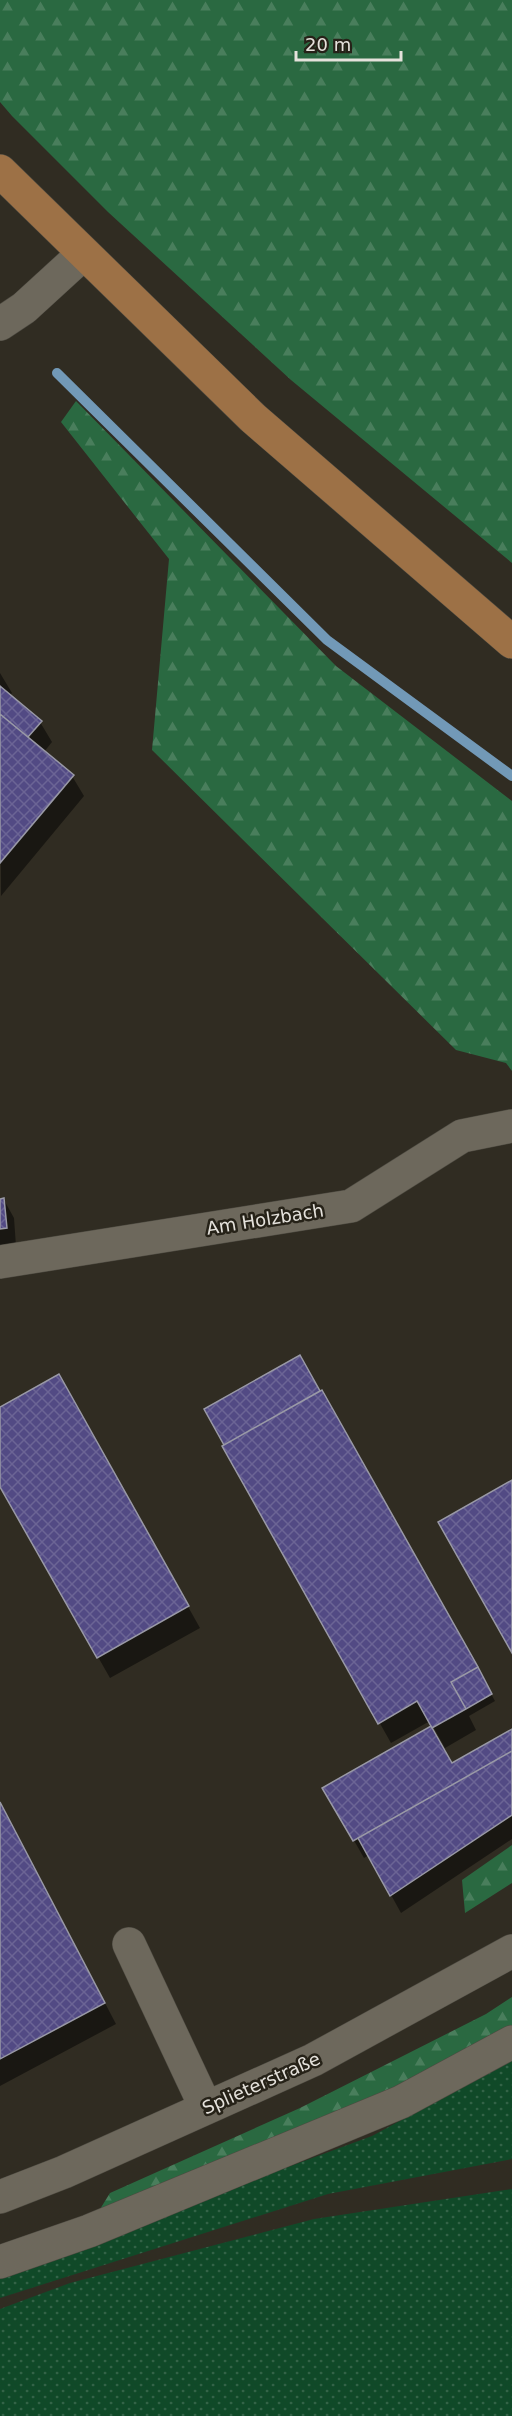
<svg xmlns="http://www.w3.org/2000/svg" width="512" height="2416" font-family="'DejaVu Sans',sans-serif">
	<defs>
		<pattern id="green-dots" width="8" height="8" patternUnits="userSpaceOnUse" patternTransform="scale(1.5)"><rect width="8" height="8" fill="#104928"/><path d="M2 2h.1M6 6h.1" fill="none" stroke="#336347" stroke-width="1.8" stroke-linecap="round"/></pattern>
		<pattern id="forest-firs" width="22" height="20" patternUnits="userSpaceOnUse" patternTransform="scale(1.5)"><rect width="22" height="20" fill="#2a6941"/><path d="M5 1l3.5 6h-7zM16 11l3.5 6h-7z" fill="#497e5c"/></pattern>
		<pattern id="building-cross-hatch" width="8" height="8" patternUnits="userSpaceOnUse" patternTransform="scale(1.5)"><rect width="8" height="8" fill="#524a84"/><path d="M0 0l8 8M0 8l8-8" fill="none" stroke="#6b6495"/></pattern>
	</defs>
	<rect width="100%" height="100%" fill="#302c22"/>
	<path fill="url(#green-dots)" d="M512,2060V2159L328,2194L0,2298V2273L372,2136Z
		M512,2189V2416H0V2309L70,2283L314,2219Z"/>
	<path fill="url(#forest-firs)" d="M0,0H512V563L291,380L108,212L12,116L0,102Z
		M76,401L336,666L512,801V1071L506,1063L456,1050L152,750L169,559L61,422Z
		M512,1845V1883L465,1913L462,1880Z
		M512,1997V2031L396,2096L97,2214L110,2193L300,2108L486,2014Z"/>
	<path fill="#0007" d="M0,673L12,693L9,696L40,722L52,742L44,752L72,776L84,796L1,896Z
		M0,1200H4L14,1218L16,1246L0,1247Z
		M299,1357L334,1412L495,1701L469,1716L476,1730L445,1748L430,1721L391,1743L224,1447Z
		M70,1396L200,1628L110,1678L0,1485V1409Z
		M512,1731V1839L401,1913L369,1855L364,1858L324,1788L451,1765Z
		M0,1803L116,2024L0,2086Z"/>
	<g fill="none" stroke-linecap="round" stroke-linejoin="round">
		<path stroke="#7299b7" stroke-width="10" d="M57,373L327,640L512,776"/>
	</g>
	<path fill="url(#building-cross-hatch)" stroke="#9999a6" stroke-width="1.5" d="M0,686L42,721L28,737L0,714Z
		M0,714L74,775L0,863Z
		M4,1198L7,1228L0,1229V1199Z
		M300,1355L320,1391L224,1445L204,1409Z
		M59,1374L189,1606L97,1658L0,1487V1407Z
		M322,1390L478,1667L451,1682L466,1709L432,1728L417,1701L378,1724L222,1446Z
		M512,1480V1653L438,1522Z
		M478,1667L492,1694L466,1709L451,1682Z
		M431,1726L452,1763L512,1729V1751L353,1841L322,1788Z
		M512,1751V1815L390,1896L358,1838Z
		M0,1802L105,2003L0,2059Z"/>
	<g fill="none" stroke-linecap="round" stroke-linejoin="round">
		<g stroke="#4d4a41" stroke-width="34">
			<path id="minor" d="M0,324L24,308L83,254
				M0,1262L351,1206L462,1136L512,1126
				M129,1944L206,2108
				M0,2197L64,2172L313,2060L512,1951
				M0,2262L89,2231L401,2102L512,2042"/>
		</g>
		<g stroke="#4d4a41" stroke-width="34">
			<path id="major" d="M0,171L253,418L512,642"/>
		</g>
		<use href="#minor" stroke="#6d685c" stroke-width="33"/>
		<use href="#major" stroke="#9d7146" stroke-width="33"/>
	</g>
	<g text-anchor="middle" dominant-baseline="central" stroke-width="5" stroke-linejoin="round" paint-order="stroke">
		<g font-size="18" fill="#e5e2dc" stroke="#262218">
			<text transform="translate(265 1219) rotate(-9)">Am Holzbach</text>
			<text transform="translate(261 2083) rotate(-24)">Splieterstraße</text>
		</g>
	</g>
	<path d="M296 51v9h105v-9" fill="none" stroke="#e5e2dc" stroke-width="3"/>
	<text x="305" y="51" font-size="18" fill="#e5e2dc" stroke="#262218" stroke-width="4.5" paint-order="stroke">20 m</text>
</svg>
